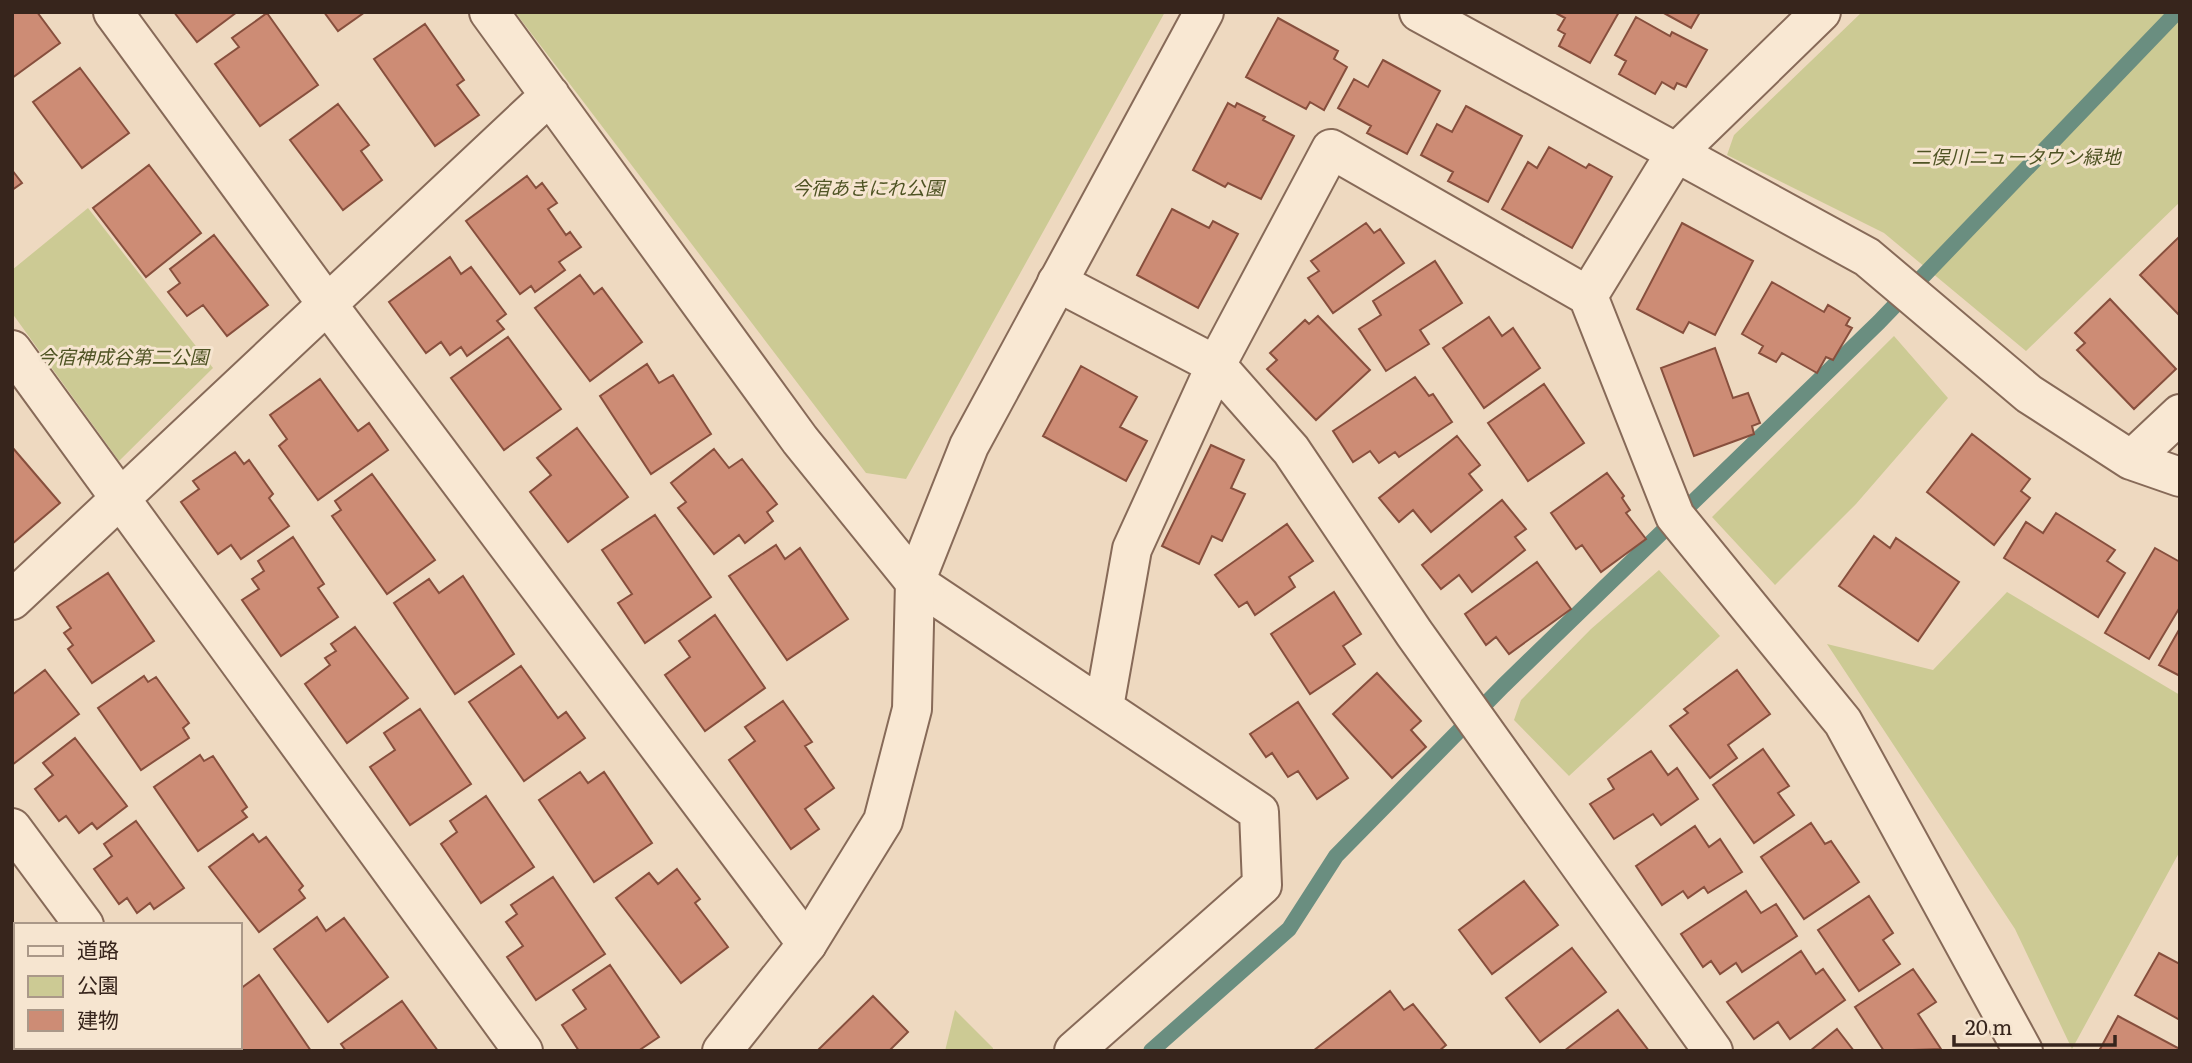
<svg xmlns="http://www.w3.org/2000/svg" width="2192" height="1063" font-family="Literata,'Noto Sans JP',serif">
	<rect width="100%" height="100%" fill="#eed9c0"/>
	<path fill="#ccca94" d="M515,12H1165L906,479L866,473Z
		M1862,12H2180V202L2026,351L1884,233L1727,155L1734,135Z
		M88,208L213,368L119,461L12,313V270Z
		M1894,336L1948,398L1856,504L1775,585L1712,517Z
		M1659,570L1720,636L1569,776L1514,720L1521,700L1591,629Z
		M2007,592L2180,695V851L2072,1049L2015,929L1827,644L1933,670Z
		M955,1010L993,1048V1051H945Z"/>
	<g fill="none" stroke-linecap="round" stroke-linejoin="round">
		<path stroke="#6a8e80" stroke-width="16" d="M1151,1051L1289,929L1336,856L1503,686L1879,322L2177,12"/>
	</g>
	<path fill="#cd8c75" stroke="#874f3d" stroke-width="2" d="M12,12H37L60,43L12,78Z
		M174,12H237L197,42Z
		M324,12H365L338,31Z
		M1554,12H1619L1590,63L1559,46L1565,34L1558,30L1565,18Z
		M1662,12H1700L1691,28Z
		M267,13L318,85L260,126L215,64L239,47L232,38Z
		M1636,17L1670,36L1672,32L1707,50L1686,87L1677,83L1674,89L1662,82L1655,94L1619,74L1626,61L1615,55Z
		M1278,18L1338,51L1334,59L1347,67L1324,110L1310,102L1306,109L1246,77Z
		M425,24L464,80L457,85L479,115L435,146L374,59Z
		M1383,60L1440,91L1407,154L1367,133L1371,126L1338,108L1354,79L1368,87Z
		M80,68L129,133L82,168L33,102Z
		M1228,103L1235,107L1237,103L1265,117L1263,120L1294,136L1261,199L1228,183L1225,187L1193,170Z
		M338,104L369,145L361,151L382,180L343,210L290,140Z
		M1466,106L1522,136L1488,202L1448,181L1453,172L1421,155L1437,124L1452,132Z
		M1549,147L1586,168L1589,164L1612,177L1572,248L1502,209L1528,162L1537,168Z
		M149,165L201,233L146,277L93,208Z
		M12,170L22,183L12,190Z
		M527,176L536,188L542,183L557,203L548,209L566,235L570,232L581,247L559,262L565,270L535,292L531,286L520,294L466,221Z
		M1172,209L1209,228L1213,221L1238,234L1198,308L1137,275Z
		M1366,223L1374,233L1380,229L1404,263L1333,313L1308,278L1319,271L1311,261Z
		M1682,223L1753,261L1715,335L1689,322L1683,333L1637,309Z
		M214,235L268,305L227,336L203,305L187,316L168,292L180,283L170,269Z
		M2180,236V316L2140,275Z
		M450,257L461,274L471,267L506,314L497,321L504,329L467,356L461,347L450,355L441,342L426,353L389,302Z
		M1435,261L1462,303L1420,330L1429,344L1386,371L1359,329L1381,315L1373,301Z
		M580,275L594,294L602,288L642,342L590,381L535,308Z
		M1772,282L1824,312L1828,305L1850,318L1846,325L1852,328L1833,360L1826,357L1817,373L1782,353L1776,362L1759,353L1763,346L1742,334Z
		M2110,299L2176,369L2134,409L2077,350L2085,343L2075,333Z
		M1318,316L1370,370L1316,420L1267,369L1277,360L1270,353L1305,320L1309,324Z
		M1489,317L1502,336L1513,328L1540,368L1484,408L1443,348Z
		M508,337L561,409L504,450L451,378Z
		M1715,348L1733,398L1748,393L1760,423L1752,426L1754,434L1694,456L1661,368Z
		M647,364L659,383L673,375L711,434L651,474L600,396Z
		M1081,366L1137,397L1120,427L1147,441L1126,481L1043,436Z
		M1415,377L1429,396L1433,394L1452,422L1399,457L1395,452L1379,463L1370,451L1353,462L1333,431Z
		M320,379L358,431L369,423L388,450L318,500L279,446L287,439L270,415Z
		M1544,384L1584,443L1528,481L1488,423Z
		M577,428L628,497L568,542L530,492L551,475L537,458Z
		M1972,434L2030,479L2021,491L2030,498L1994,545L1927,492Z
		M1457,436L1480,465L1469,474L1482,490L1431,532L1413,510L1399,522L1379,498Z
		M1211,445L1244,460L1231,488L1245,494L1222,541L1212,536L1199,564L1162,546Z
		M12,447L60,503L12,544Z
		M714,449L729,468L742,459L777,504L767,512L773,521L745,543L739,535L714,554L678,508L686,502L671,483Z
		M235,452L244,464L249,460L273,494L269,498L289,526L241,559L231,545L218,554L181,502L199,489L193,481Z
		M1607,473L1624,496L1622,498L1630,510L1626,513L1646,539L1601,572L1582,545L1576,549L1551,513Z
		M372,474L435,560L387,594L332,516L341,510L335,501Z
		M1502,500L1526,529L1515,537L1525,550L1472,592L1459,575L1441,589L1422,565Z
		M2056,513L2115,550L2107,561L2125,573L2098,617L2004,558L2026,522L2043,533Z
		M655,515L711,597L645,643L618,603L632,594L602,550Z
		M1287,524L1313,561L1289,577L1295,587L1255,615L1247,602L1239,607L1215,575Z
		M1874,536L1890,548L1896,538L1959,582L1918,641L1839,586Z
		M293,537L324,584L318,588L338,617L281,656L242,600L259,589L252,579L264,571L258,561Z
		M776,545L785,559L800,548L848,619L787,660L729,576Z
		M2155,548L2180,562V607L2149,659L2105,633Z
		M1537,562L1571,609L1509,654L1496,637L1486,645L1465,614Z
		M108,573L154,641L92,683L68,649L73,645L64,633L71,628L57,607Z
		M463,576L514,654L455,694L394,603L429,579L439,593Z
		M1334,592L1361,634L1343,646L1355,664L1310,694L1271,634Z
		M715,615L765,688L705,731L665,675L690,657L679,641Z
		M355,627L408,698L347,743L305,684L330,665L325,658L336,651L331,644Z
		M2180,628V676L2159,665Z
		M521,666L558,718L566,712L585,738L524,781L469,702Z
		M45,670L79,714L12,765V695Z
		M1737,670L1770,714L1728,745L1737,758L1710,778L1670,726L1688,713L1684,709Z
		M1377,673L1421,721L1411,730L1426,747L1392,778L1333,714Z
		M144,676L148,682L156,677L189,723L183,728L189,738L141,770L98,708Z
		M783,701L812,742L805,746L834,788L805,809L819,829L791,849L729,760L755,741L745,727Z
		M1298,702L1348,778L1317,799L1298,771L1288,777L1272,753L1266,757L1250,734Z
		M420,709L471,784L410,825L370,767L395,750L384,733Z
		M75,738L127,806L97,829L92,823L79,833L66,816L59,821L35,789L53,775L43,763Z
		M1763,749L1789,786L1778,793L1794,815L1754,843L1713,785Z
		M1651,751L1668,775L1677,768L1698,799L1661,825L1653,814L1614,839L1590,804L1614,789L1608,779Z
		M200,755L204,761L213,756L247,807L242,811L247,817L198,851L154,787Z
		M580,772L588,783L604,772L652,843L594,882L539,800Z
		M486,796L534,867L481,903L441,844L457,832L450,821Z
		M136,821L184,888L154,909L150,903L137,913L127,898L119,904L94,869L112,856L104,844Z
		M1811,823L1825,844L1831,841L1859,882L1804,919L1761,857Z
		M1695,826L1709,847L1720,839L1742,872L1708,893L1704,887L1688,898L1683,891L1662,905L1636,866Z
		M253,834L259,842L266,837L303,886L299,890L305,898L259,932L209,867Z
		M677,869L700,899L695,903L728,947L681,983L616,898L649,873L658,884Z
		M553,877L605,954L536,1000L507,957L523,946L506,922L517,914L511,905Z
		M1524,881L1558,925L1492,974L1459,930Z
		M1746,891L1761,913L1776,904L1797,936L1742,972L1736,963L1720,974L1711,961L1703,967L1681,934Z
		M1869,896L1893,933L1883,940L1900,964L1859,991L1818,930Z
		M317,917L326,931L344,918L388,977L328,1022L274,949Z
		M12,934L16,938V972L12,975Z
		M1572,948L1606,992L1540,1042L1506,998Z
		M1801,951L1816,974L1823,969L1845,1000L1790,1039L1778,1022L1754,1039L1727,1002Z
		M2159,953L2180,964V1020L2135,995Z
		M610,965L659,1037L638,1051H579L562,1025L586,1009L573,990Z
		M1913,969L1936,1002L1918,1014L1941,1049L1884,1051L1855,1007Z
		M259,975L311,1051H215L212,1047H240V989Z
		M1390,991L1404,1010L1413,1004L1446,1045L1439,1051H1313Z
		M873,996L908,1032L889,1051H817Z
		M402,1001L438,1051H346L341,1044Z
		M16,1008V1031L12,1026V1010Z
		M1618,1010L1649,1051H1564Z
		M2118,1016L2178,1048L2177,1051H2099Z
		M1837,1029L1854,1051H1810Z
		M17,1047H104L106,1051H19Z"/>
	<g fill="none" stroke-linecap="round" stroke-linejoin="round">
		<g stroke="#876a58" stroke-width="42">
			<path id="minor" d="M113,12L327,304L807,944
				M489,12L800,440L915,582L1259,812L1262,885L1074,1051
				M1419,12L1867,257L2029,394L2131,460L2180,477
				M1821,12L1675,154L1588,296L1675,516L1843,722L2023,1051
				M1057,282L1216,365L1291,450L1414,633L1713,1051
				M12,350L523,1051
				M2131,460L2180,414
				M12,600L550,95
				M1104,707L1132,549L1216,365L1331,149L1588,296
				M12,828L84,925
				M174,1047L176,1051"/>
		</g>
		<g stroke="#876a58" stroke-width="42">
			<path id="tertiary" d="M722,1051L807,944L883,821L912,709L915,582L969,446L1204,12"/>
		</g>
		<use href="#minor" stroke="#f9e8d3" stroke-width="38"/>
		<use href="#tertiary" stroke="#f9e8d3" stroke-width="38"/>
	</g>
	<g text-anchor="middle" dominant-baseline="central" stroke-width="6" stroke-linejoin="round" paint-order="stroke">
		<g font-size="19" font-style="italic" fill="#4e5323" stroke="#f6e5d0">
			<text x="2016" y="156">二俣川ニュータウン緑地</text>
			<text x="868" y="187">今宿あきにれ公園</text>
			<text x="123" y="356">今宿神成谷第二公園</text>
		</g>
	</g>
	<rect width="2192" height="1063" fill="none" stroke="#37251c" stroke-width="28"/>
	<rect x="14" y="923" width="228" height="126" fill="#f6e5d0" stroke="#aa9888" stroke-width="2"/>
	<rect x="28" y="946" width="35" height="10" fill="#f9e8d3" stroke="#aa9888" stroke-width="2"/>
	<text x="77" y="958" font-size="21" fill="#37251c">道路</text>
	<rect x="28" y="976" width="35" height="21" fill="#ccca94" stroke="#aa9888" stroke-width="2"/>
	<text x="77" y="993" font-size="21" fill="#37251c">公園</text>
	<rect x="28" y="1010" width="35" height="21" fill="#cd8c75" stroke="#aa9888" stroke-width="2"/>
	<text x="77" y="1028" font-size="21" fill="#37251c">建物</text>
	<path d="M1954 1035v10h161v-10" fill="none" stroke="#37251c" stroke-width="3.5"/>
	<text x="1965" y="1035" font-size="21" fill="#37251c" stroke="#f6e5d0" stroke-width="5" paint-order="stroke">20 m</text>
</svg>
